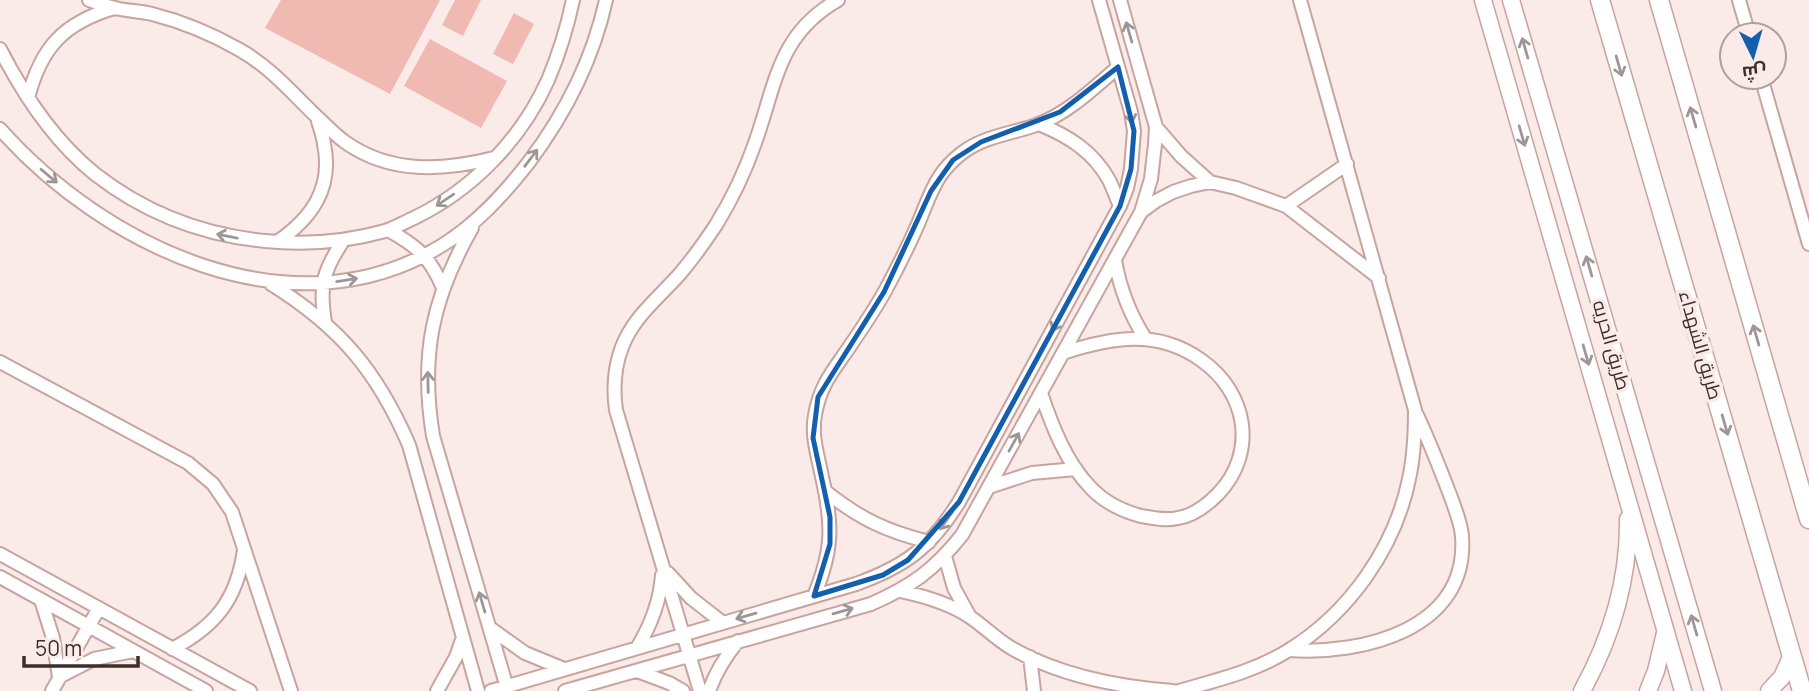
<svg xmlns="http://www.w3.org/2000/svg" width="1809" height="691" font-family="Manrope,Cairo,sans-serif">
	<rect width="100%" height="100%" fill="#faeae8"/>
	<path fill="#f0bab3" d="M281,0H440L390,94L265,28Z
		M455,0H481L463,36L442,25Z
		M514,13L534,24L513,64L493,54Z
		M430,39L507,81L481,128L404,86Z"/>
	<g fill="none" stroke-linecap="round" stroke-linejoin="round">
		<g stroke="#c7a49f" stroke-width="16">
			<path id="minor" d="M89,0C98,3 106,6 115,8C127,11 140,11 152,14C184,22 212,34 240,50C270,67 292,93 317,117C326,125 335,135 345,142C390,174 442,171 494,158
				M1739,0L1749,35
				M0,49C24,96 54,141 95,174C145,213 203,235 265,241C306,245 346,242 385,231C395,228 405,222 414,218C472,190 521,140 548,80C559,54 567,28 573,0
				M1761,77L1809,244
				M28,98C41,47 64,23 114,8
				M1039,124C1068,136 1093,151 1109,180C1113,188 1116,197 1120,206
				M1156,127L1181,156L1210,182
				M0,129C105,247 292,337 441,246C476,225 504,194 529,162C565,114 593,59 606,0
				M1286,206L1347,164
				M1141,212L1156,201L1173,192L1191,186L1210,182L1236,188L1286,206L1379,278
				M472,228C432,298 420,356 433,436L508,691
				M388,230C417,246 430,257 443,288
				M277,242C312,218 333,188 324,144C323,135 319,126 317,117
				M1115,260C1120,289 1129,313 1145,338
				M271,284C340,327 377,371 409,445L478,691
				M325,322C319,286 323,271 343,241
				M0,362L188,463L213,484L232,512L291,691
				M1041,393C1052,426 1066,462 1090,487C1103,501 1122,511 1141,516C1152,518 1166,521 1178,518C1193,516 1208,504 1218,494C1258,452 1247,392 1201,360C1157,329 1112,337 1063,353
				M989,487L1032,473L1076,469
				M825,491C860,519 886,531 929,542
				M0,554L250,691
				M945,556L954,588L970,617
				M668,573L691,598L723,623
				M0,577L206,691
				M900,591C924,596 949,603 970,617C985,627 997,640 1013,649C1061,676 1119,687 1173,691
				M814,596C833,550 833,525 822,477C818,456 811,436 815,415C820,386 832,372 848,349C861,330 874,311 885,291C897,269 908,247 918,224C925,208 930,191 940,176C946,167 954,159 962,153C984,136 1011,134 1036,125C1067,114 1094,88 1118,67
				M41,600L53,638L59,677L94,659L133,651
				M490,628L525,653L564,669
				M637,648C651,625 660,602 662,575
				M172,649C216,626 237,599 244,550
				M1289,650C1362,655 1469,630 1462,536C1461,523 1456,512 1452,500C1441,471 1430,443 1417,415
				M1030,657L1034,691
				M637,671L669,683L683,691
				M52,691L99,608
				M437,691L456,657L463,637
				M491,691L856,584C906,566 931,547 959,502L1120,206L1127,188L1131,169L1134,131L1131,112L1099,0
				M565,691L871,604C912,586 934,570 962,535L1141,212L1151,179L1155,144L1156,127L1120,0
				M700,691L616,410C613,389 614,368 622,347C633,318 657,299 678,276C692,260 704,243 716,225C732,199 745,172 755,143C776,84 778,34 838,0
				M709,691C716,671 725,657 738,641
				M1179,691C1217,680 1256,671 1289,650C1349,613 1395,548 1409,479C1414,456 1415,433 1415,410L1300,0"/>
		</g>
		<g stroke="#c7a49f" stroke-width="19">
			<path id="tertiary" d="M1483,0L1683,691
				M1511,0L1713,691
				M1582,691C1611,638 1629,580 1628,519
				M1648,691L1656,671L1665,633
				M1769,691L1782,677L1792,655"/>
		</g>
		<g stroke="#c7a49f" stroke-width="21">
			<path id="secondary" d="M1600,0L1802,691
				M1659,0L1809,519"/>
		</g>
		<use href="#minor" stroke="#fff" stroke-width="12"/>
		<use href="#tertiary" stroke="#fff" stroke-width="16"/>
		<use href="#secondary" stroke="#fff" stroke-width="18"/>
	</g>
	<defs><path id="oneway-shaft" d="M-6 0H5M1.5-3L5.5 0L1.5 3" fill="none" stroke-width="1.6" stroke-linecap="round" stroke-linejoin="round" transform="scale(1.75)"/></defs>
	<g stroke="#9e9696">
		<use href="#oneway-shaft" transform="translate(1129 32) rotate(-106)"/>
		<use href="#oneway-shaft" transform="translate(1525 48) rotate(-106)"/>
		<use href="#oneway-shaft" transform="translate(1619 66) rotate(74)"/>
		<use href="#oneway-shaft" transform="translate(1130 113) rotate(79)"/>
		<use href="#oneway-shaft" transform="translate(1693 117) rotate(-106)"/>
		<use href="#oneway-shaft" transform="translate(1522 136) rotate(74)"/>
		<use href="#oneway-shaft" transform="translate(531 158) rotate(-53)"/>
		<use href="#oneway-shaft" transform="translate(49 176) rotate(40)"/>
		<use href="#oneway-shaft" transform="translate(445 200) rotate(146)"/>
		<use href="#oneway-shaft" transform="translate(227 236) rotate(-169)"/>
		<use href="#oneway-shaft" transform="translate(1589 266) rotate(-106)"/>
		<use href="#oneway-shaft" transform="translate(347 280) rotate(-9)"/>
		<use href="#oneway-shaft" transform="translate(1057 322) rotate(118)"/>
		<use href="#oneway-shaft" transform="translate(1756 335) rotate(-106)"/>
		<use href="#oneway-shaft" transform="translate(1586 355) rotate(74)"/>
		<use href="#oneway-shaft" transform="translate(428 382) rotate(-91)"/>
		<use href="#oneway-shaft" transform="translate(1725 425) rotate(74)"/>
		<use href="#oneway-shaft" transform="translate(1014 442) rotate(-61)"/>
		<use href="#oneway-shaft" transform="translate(946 521) rotate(126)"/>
		<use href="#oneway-shaft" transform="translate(482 602) rotate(-106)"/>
		<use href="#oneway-shaft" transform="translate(843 611) rotate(-16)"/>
		<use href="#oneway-shaft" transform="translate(746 616) rotate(164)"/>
		<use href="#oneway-shaft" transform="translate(1694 625) rotate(-106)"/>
	</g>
	<path fill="none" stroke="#135ead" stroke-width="5" stroke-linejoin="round" d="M1118,67L1134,131L1131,169L1120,206L959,502L908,560L883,575L814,596L830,544V517L813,438L818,397L884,292L931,191L953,160L981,142L1060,112Z"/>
	<g text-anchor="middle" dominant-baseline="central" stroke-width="7" stroke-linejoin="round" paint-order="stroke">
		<g font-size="19" fill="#3d2e2c" stroke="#faeae8">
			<text transform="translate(1612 345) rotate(74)">طريق الحريه</text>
			<text transform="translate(1701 345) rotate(74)">طريق الشهداء</text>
		</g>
	</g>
	<g transform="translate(1753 56) rotate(175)"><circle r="33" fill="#faeae8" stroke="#ae9f9d" stroke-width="2"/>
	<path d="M0-5L12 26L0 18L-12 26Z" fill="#135ead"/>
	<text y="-10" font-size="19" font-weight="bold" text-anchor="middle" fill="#3d2e2c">ش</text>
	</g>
	<path d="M24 656v10h114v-10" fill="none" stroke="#3d2e2c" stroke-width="3.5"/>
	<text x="35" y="656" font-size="21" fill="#3d2e2c" stroke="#faeae8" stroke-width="5" paint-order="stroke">50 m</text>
</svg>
